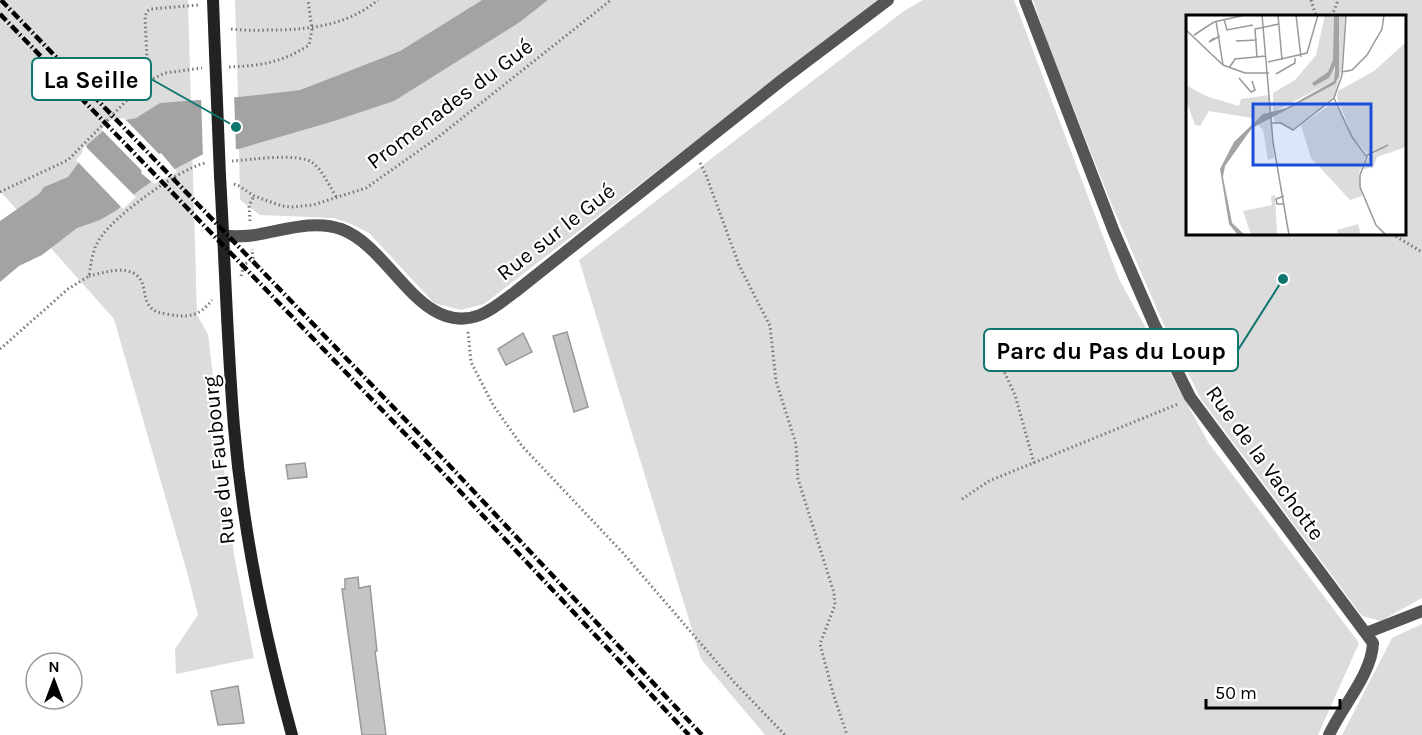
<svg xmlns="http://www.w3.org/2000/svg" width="1422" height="735" font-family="Karla,sans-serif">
	<rect width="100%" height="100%" fill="#fff"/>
	<path fill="#dcdcdc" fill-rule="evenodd" d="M0,0H188L197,315L208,334L234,555L254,658L176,674L175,649L198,615L187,572L114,319L0,191Z
		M235,0H482L400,51L300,90L238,97Z
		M548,0H879L484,304L461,310L434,303L369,233L351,224L334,218L260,215L240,200L239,149L331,122L520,22Z
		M923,0H1014L1119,279L1208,442L1359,643L1318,735H765L701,659L579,260L904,11Z
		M1033,0H1422V598L1381,621L1362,616L1201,399L1163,323L1111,203L1048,44ZM1188,16H1406V234H1188Z
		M1422,624V735H1342L1392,638Z"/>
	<path fill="#a3a3a3" d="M482,0H548L520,22L394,101L331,122L239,149L211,150L154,180L138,191L117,210L100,220L77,228L42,255L19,266L0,282V221L40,193L44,187L68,177L85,154L87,145L112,123L136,118L160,103L238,97L300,90L400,51Z"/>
	<path fill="#fff" d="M234,94L236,152L212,153L203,158L201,96Z
		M124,118L159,154L161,153L177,172L154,184L141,173L142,171L101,129L111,120Z
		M84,145L136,197L123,209L76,160L82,153Z"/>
	<path fill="#c4c4c4" stroke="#999" stroke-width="1.5" d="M567,332L588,407L574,412L553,336Z
		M523,333L532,352L506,365L498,349Z
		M305,463L307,477L288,479L286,465Z
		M358,577L359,588L370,586L377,651H375L386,735H362L342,589H345V579Z
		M238,686L244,723L218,725L211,691Z"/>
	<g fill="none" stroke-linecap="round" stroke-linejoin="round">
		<path stroke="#777" stroke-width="3" stroke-dasharray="1.5 3" stroke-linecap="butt" d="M1311,0L1316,16
			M1332,16L1338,0
			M231,29C247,31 262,30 278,30C315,29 349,24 378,0
			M229,67C261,66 283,62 309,45L312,29L308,0
			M144,82L147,59L145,17L147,11L151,9L199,5
			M232,161C251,160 298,152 313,163C323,171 330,187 337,198
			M700,163L706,175L739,265L770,326L776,381L796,444L798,479L834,593L835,605L820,644L833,693L847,735
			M234,184L239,186L254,196L282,206L291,207L313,205L366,188L437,138L611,0
			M0,192L68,160L144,83L165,73L202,68
			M250,221L249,206L254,196
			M1392,234L1422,252
			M89,276C102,273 122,266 135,274C147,282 142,297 150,307C155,312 160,313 167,314C187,318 199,317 212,300
			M241,276L244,265L253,258L252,249
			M468,332L471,362L493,405L522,446L623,553L734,682L785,735
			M0,349L68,289L89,276C91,264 92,251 99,240C112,217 179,169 205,163
			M995,352L1015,395L1034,463
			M962,499L989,481L1178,404"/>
		<path stroke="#555" stroke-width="12" d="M1025,0L1114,232L1154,324L1190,397L1373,643C1372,674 1342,706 1329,735
			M1366,633L1422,611"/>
		<path stroke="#555" stroke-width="12" d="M223,236C233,236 244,237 255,235C281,231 314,219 341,229C391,247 420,338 480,315C493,310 504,300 515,292L782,80L888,0"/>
		<path stroke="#222" stroke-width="12" d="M213,0L215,53
			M220,176C225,260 227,343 234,427C243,531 264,634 292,735"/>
		<path stroke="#000" stroke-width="4.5" stroke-dasharray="9 3 1.5 3" stroke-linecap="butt" d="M1,0L449,465L702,735
			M0,14L441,471L689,735"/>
		<path stroke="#222" stroke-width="12" d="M215,53L220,176"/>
	</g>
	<g text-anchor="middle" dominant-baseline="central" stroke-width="4.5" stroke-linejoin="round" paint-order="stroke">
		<g font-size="22" fill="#000" stroke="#fff">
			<text transform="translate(450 104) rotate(-37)">Promenades du Gué</text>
			<text transform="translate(556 232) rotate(-38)">Rue sur le Gué</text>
			<text transform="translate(219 460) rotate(-96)">Rue du Faubourg</text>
			<text transform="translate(1265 463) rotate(54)">Rue de la Vachotte</text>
		</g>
	</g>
	<g transform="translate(1186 15)">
		<rect width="220" height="220" fill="#fff"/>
		<path d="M139,0H148V66L87,97V78L109,65L130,40ZM153,0H159L156,53L148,82L107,114L89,107L87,101L151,66ZM220,27V132L191,142L187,153L176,154L183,142L203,129L182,140L167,122L151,83L152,76L188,56ZM0,70L20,81L53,91L55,84L83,80L88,143L82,145L77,115L66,103L23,96L14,111L9,110L0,85ZM148,87L180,142L173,158L176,181L164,185L125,143L115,110ZM89,180L91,220H65L57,196L86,190L85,181ZM172,209L175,220H152L151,215Z" fill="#dcdcdc"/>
		<path d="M148,0H153V61L149,69L66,113L39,151L37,162L46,208L59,220H52L43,209L34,154L48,127L77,99L100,93L148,66L149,51L143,63L128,71L126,68L142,57L147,45Z" fill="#a3a3a3"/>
		<path fill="none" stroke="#999" stroke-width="1.5" d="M76,0L87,127L103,220M92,0L96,45M110,0L115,42M38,4L41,15L67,10M30,6L37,50M0,15L37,50L59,58H83M8,20L28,7L59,0M28,23L23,27L34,21M50,26L71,25M71,42L69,14L93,9M82,47L121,38L132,0M43,53L49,44L80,41M156,57L166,55L181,40L196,14L198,0M90,59L109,48V43M53,63L65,77L69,75L66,66M148,83L166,122L181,142L174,160V172L190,210L200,220M86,108H95L107,115L148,83L156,60L160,0M180,141L202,130M98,189H91L90,184L98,181"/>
		<path fill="#1d4ed8" fill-opacity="0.15" stroke="#1d4ed8" stroke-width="3" d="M67,89H185V150H67Z"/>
		<rect width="220" height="220" fill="none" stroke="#000" stroke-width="3"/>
	</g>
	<path fill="none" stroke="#0f766e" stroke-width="2" d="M236 127L151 79M1283 279L1238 350"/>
	<g fill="#0f766e" stroke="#fff" stroke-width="2">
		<circle cx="236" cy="127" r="6"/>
		<circle cx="1283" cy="279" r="6"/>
	</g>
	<g fill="#fff" stroke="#0f766e" stroke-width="2">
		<rect x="32" y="58" width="119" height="42" rx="6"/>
		<rect x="984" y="329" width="254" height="42" rx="6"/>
	</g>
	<g font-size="24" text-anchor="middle" font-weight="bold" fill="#000">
		<text x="91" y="88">La Seille</text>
		<text x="1111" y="359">Parc du Pas du Loup</text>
	</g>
	<g transform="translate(54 681)"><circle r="28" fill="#ffffff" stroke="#999999" stroke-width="1.5"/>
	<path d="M0-4.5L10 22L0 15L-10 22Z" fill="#000000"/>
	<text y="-9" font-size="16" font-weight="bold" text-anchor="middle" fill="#000000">N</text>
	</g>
	<path d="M1206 699v9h134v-9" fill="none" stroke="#000000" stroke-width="3"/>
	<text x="1215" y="699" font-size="18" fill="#000000" stroke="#ffffff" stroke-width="4.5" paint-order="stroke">50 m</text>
</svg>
